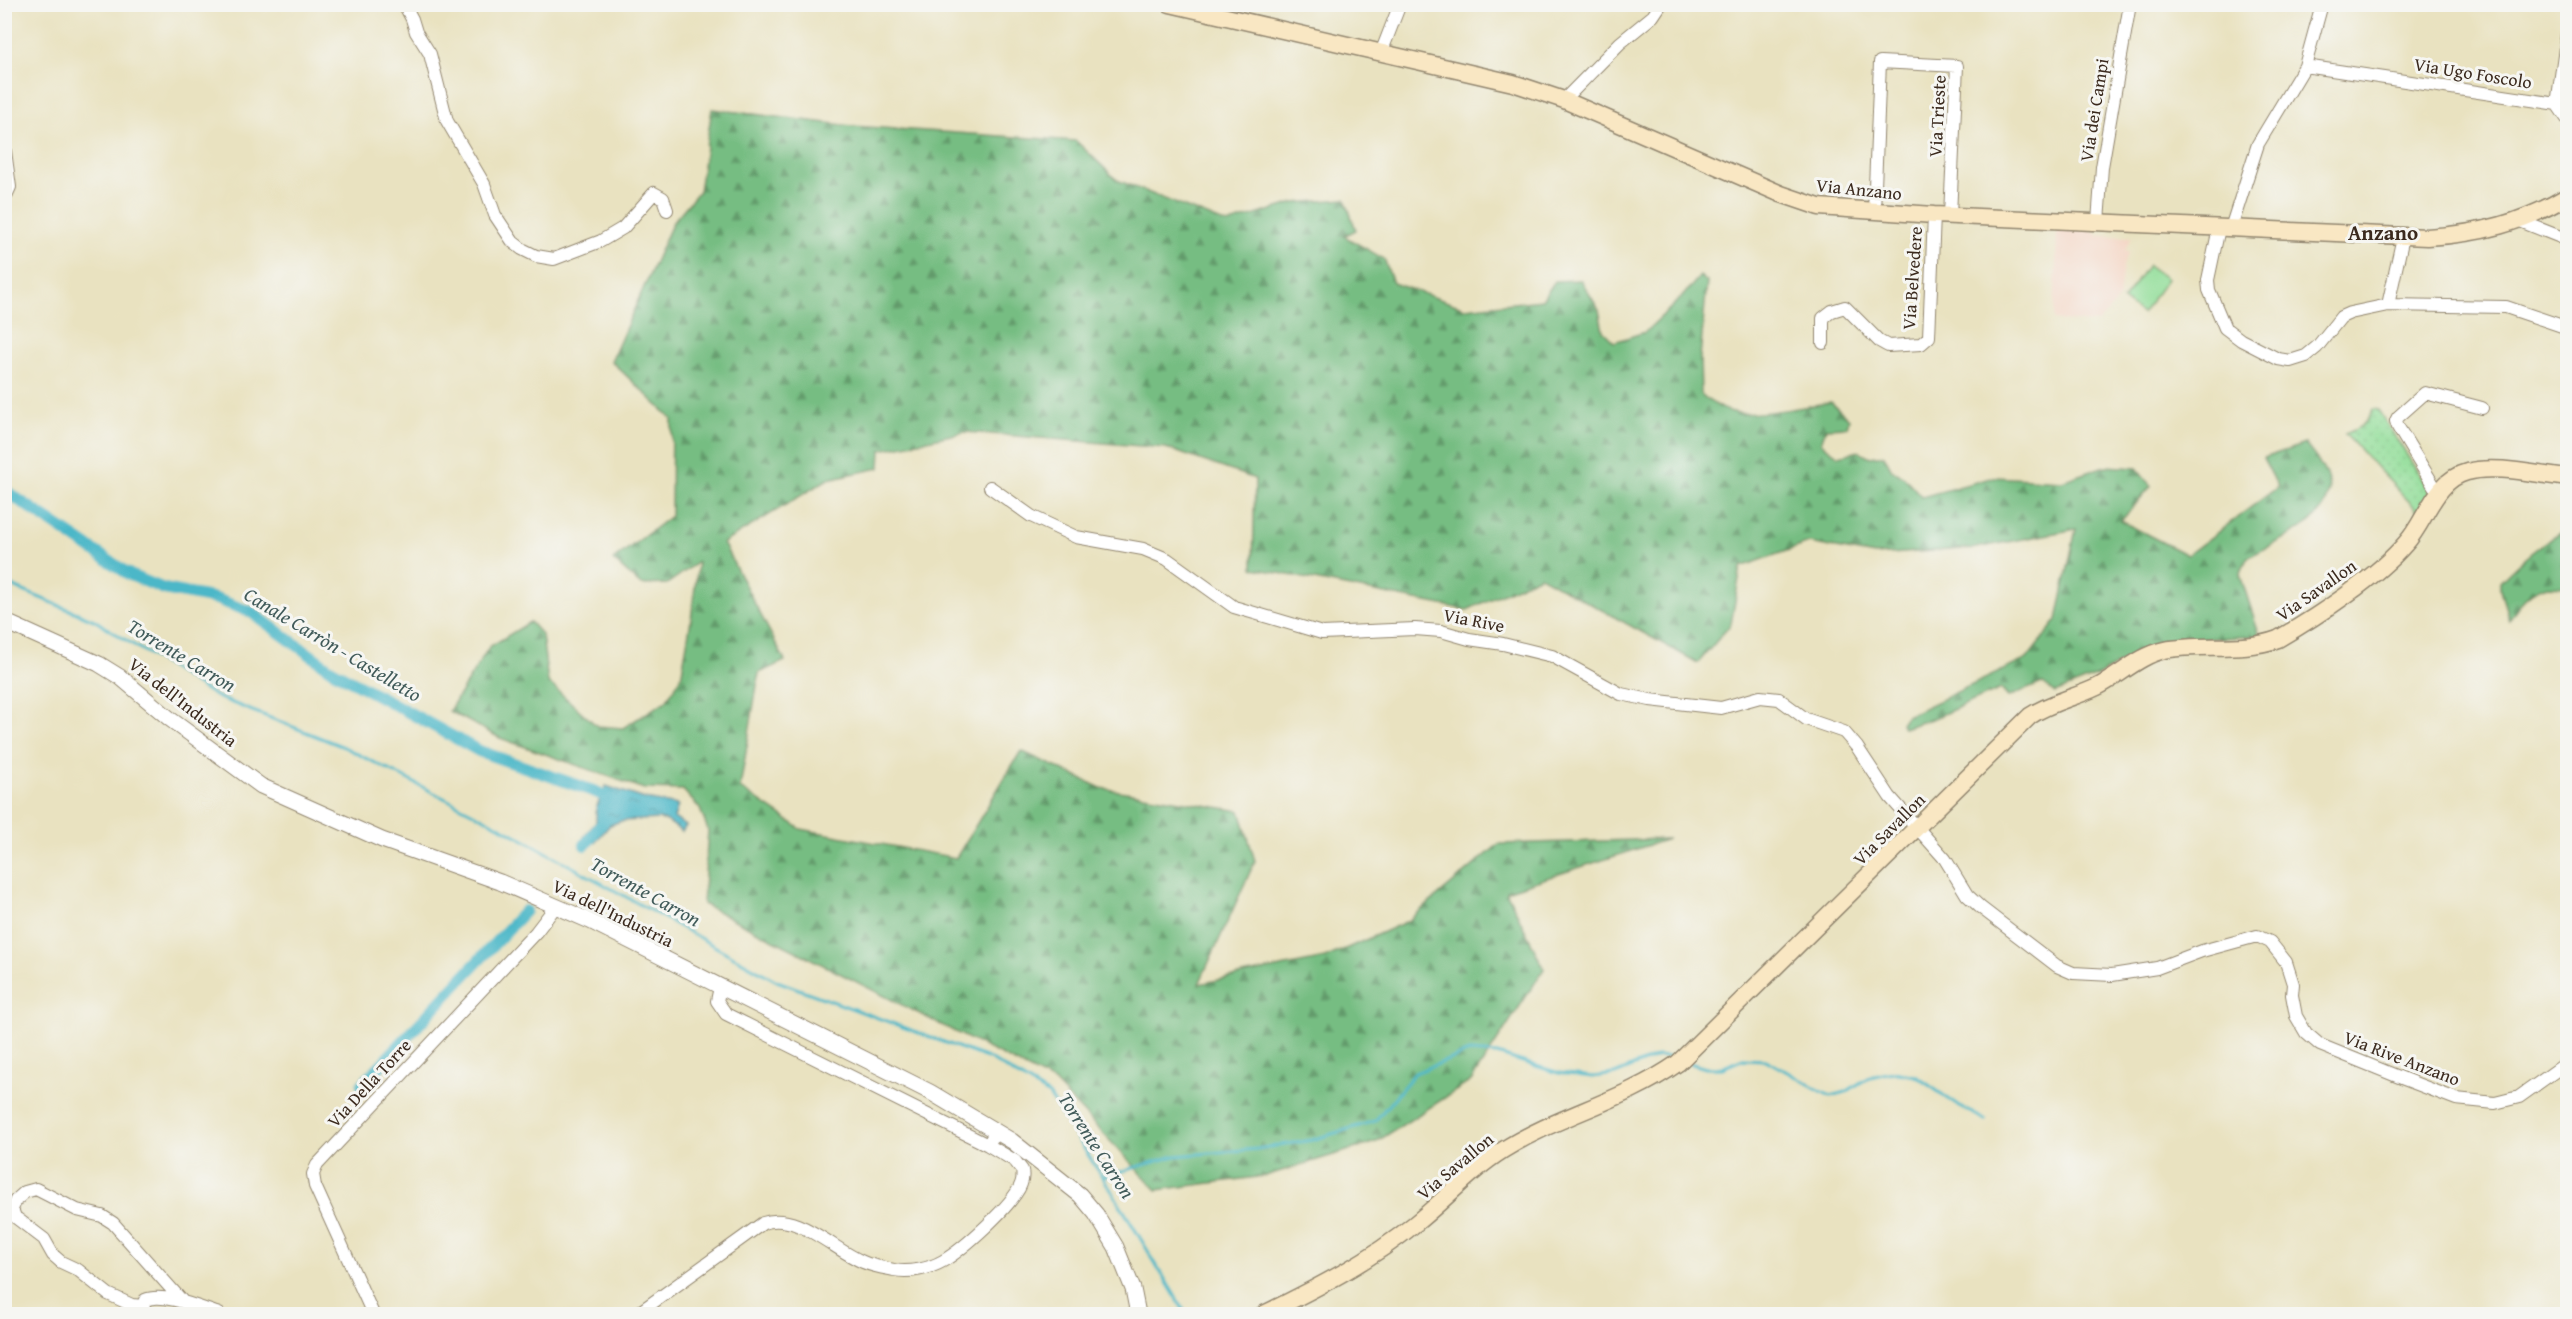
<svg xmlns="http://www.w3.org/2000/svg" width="2572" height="1319" font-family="'Gentium Book Plus',serif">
	<defs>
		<pattern id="grass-dots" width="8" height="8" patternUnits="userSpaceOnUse" patternTransform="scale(1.5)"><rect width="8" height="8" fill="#93de9a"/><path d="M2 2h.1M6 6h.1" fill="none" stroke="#80bf84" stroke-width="1.8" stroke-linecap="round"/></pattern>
		<pattern id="forest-firs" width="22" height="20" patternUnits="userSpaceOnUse" patternTransform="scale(1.5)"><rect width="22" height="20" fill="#76bd82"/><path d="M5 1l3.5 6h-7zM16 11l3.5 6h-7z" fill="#629a6a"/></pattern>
		<pattern id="water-ripples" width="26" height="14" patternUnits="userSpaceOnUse" patternTransform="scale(1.5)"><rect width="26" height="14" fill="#4bb7c8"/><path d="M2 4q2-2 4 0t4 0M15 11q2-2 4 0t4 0" fill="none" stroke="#4095a2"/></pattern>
	</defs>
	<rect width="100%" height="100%" fill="#f6f6f2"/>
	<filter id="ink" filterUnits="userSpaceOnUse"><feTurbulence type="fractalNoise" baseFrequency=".0167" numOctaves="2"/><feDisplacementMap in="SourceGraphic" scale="12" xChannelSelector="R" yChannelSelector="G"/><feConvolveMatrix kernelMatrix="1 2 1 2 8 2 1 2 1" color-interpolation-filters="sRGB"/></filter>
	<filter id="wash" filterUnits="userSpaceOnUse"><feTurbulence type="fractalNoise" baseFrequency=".008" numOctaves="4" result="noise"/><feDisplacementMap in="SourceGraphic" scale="24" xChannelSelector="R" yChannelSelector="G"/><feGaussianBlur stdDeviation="1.35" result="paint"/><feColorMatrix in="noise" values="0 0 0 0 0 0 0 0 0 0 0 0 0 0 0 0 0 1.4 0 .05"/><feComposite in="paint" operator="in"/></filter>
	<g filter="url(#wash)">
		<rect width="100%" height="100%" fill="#e9e2c0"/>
		<path fill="#f4d3c1" d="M2057,229L2093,231L2098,236L2132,237L2125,250L2129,252L2123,266L2119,298L2098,323L2054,320Z"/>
		<path fill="url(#grass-dots)" stroke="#67845c" stroke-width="1.5" d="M2373,409L2378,410L2430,491L2419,512L2345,434C2358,429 2369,423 2373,409Z"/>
		<path fill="url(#forest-firs)" stroke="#587450" stroke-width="1.5" d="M712,109L852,126L1076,141L1117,180L1227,224L1294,203L1345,199L1356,230L1344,236L1384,259L1393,283L1465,308L1542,300L1555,281L1581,280L1599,310L1603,331L1614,342L1645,332L1681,298L1700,276L1707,282L1700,358L1701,394C1710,403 1724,411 1738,413C1756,416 1811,406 1831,402L1849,419L1847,427L1826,428L1821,443L1839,456L1859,451L1870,457L1884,455L1892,470L1904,477L1922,497L1994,477L2062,481L2105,466L2137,468L2151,486L2121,521L2187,555L2278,487L2263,458L2305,444C2312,453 2320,462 2324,471C2348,516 2277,541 2247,558L2240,575L2260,636L2162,641L2142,650L2100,675L2055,693L2042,683L2008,697L2001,689L1934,718L1903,728L1901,723L1906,716L2027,659L2057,620L2076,529L1976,548L1875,555L1809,543L1741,567L1731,624L1698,663L1540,576L1467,610L1253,568L1255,479L1166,448L965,432L881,450L880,468L828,479L723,543L785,661L759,673L740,788L801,829L956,858L1021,751L1101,788L1240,811L1255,861L1199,984L1325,958L1408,921L1499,844L1668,839L1506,891L1544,969L1471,1081L1376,1142L1265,1176L1157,1190L1054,1082L703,904L708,830L700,809L683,790L644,789L500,738L449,711L489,647L530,622L542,635L548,682L597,726L623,728L666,701L681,678L691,620L698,562L667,584L641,585L613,560L671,516L672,419L611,361L673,222L699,191Z
			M2567,529V587C2561,587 2555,586 2548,586C2531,588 2517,606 2509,620L2500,589V582C2521,561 2541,542 2567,529Z"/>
		<path fill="#93de9a" stroke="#67845c" stroke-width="1.5" d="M2148,265L2167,279L2142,314L2123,300Z"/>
		<path fill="url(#water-ripples)" stroke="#437073" stroke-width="1.5" d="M606,786L645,799L678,805L674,818L686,826L682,832L667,821L659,819L621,821L610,825L595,842L584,837L596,822V808Z"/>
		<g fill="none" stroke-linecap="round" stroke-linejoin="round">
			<path stroke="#4bb7c8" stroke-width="3" d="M4,583L94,620L217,697L344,747L499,826L777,981L990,1059L1049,1095L1113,1193L1186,1314
				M1686,1062L1706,1068H1722L1743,1059L1766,1060L1830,1096L1846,1092L1869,1077L1893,1072L1916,1076L1960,1107L1986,1120
				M1102,1177L1175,1156L1257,1149L1312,1140L1375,1121L1415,1073L1469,1052L1497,1054L1559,1073L1593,1077L1615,1074L1658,1056L1674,1058"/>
			<path stroke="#4bb7c8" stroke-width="12" d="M4,490L130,575L164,589L216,599L251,612L330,669L479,751L596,792L615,801
				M585,845L599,827
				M362,1085L525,911"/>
		</g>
	</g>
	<g filter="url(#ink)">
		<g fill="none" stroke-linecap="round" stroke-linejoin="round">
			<g stroke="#92866f" stroke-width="14">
				<path id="minor" d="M404,4L412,19L416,32L430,54L447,121L484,184L495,215L513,242L522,249L536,256L554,259L601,241L623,228L654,193L663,198L667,210
					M1381,53L1400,4
					M2305,66L2557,104L2568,26
					M1564,100L1620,43L1653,16L1661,4
					M2557,104L2568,120
					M4,144L10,187L4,200
					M1874,212L1880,62L1957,66L1950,215
					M2520,221L2568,240
					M2098,222L2102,167L2130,4
					M2219,228L2208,280L2209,290L2225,328L2241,340L2278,359L2290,361L2306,356L2317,347L2341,317L2350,313L2388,305L2403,237
					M2231,228L2258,144L2305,66L2322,4
					M2388,305L2506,307L2568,328
					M1823,343V318L1832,311L1845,307L1879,341L1888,346L1921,344L1929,337L1934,215
					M990,487L1031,516L1076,537L1143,549L1167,559L1234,607L1322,633L1415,629L1441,631L1469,639L1503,644L1552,656L1621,694L1650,700L1721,708L1760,697L1779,699L1806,719L1844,732L1857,747L1890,797L1945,859L1967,895L1980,907L2057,966L2073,973L2112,975L2157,968L2202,951L2257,936L2270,942L2286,962L2293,984L2292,995L2296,1016L2306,1033L2320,1045L2404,1079L2456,1099L2495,1103L2519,1097L2568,1062
					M2440,491L2434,486L2398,427L2396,421L2398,417L2425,393L2482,408
					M720,987L717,1001L726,1014L988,1145
					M143,1306L132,1305L108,1294L78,1270L61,1262L53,1255L44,1239L15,1217L12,1209L16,1200L25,1192L36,1189L77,1210L102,1216L113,1223L183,1302
					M147,1314L143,1306L145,1300C164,1292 200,1308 219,1314
					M373,1314L315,1186L313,1174L317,1165L536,932L556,906
					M637,1314L763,1223C797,1211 832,1249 863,1262C872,1266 884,1268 894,1270C909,1273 929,1269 943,1261C962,1250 1014,1204 1021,1184C1023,1179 1023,1175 1022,1170L1015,1161L988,1145L996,1131"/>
			</g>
			<g stroke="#92866f" stroke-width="17">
				<path id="tertiary" d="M4,621L99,664L120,677L170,719L261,786L382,840L500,882L590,921L930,1092L1012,1141L1080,1195L1096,1214L1116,1247L1133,1289L1138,1314"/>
			</g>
			<g stroke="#92866f" stroke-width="19">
				<path id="secondary" d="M1170,4L1513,83L1564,100L1781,194L1819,207L1934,215L2427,237C2479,234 2523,223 2568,196
					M1264,1314C1317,1288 1370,1261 1416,1223C1446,1199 1471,1170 1503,1150C1559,1115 1624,1101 1678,1063L2030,716C2051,702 2074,698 2097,687C2119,676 2140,655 2165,650C2202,643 2243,652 2278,639C2318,616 2377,577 2406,543C2426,521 2435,480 2467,472C2495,464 2538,475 2568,478"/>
			</g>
			<use href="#minor" stroke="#fff" stroke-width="12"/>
			<use href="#tertiary" stroke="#fff" stroke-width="15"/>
			<use href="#secondary" stroke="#f9e7c3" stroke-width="16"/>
		</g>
	</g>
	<g text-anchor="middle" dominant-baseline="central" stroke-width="6" stroke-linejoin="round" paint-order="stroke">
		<g font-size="18" fill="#3b2a1e" stroke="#f6f6f2">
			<text transform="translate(2473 73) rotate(9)">Via Ugo Foscolo</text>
			<text transform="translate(2094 110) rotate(-81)">Via dei Campi</text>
			<text transform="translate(1937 116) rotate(-87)">Via Trieste</text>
			<text transform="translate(1859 189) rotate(6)">Via Anzano</text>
			<text transform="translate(1912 278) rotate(-86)">Via Belvedere</text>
			<text transform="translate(2316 590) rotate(-35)">Via Savallon</text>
			<text transform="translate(1474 620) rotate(11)">Via Rive</text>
			<text transform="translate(183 702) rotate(38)">Via dell'Industria</text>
			<text transform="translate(1889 829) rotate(-45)">Via Savallon</text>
			<text transform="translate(613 913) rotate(26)">Via dell'Industria</text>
			<text transform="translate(2402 1058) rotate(21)">Via Rive Anzano</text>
			<text transform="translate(369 1083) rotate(-47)">Via Della Torre</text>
			<text transform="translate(1455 1166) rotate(-40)">Via Savallon</text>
		</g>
		<g font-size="20" font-style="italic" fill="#415b5a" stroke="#f6f6f2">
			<text transform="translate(333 644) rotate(31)">Canale Carròn - Castelletto</text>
			<text transform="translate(182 655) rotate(31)">Torrente Carron</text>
			<text transform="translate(646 891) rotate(29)">Torrente Carron</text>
			<text transform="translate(1097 1145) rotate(57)">Torrente Carron</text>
		</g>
		<g font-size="21" font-weight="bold" fill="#3b2a1e" stroke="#f6f6f2">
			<text x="2383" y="232">Anzano</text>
		</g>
	</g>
	<rect width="2572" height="1319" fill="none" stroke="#f6f6f2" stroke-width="24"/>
</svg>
